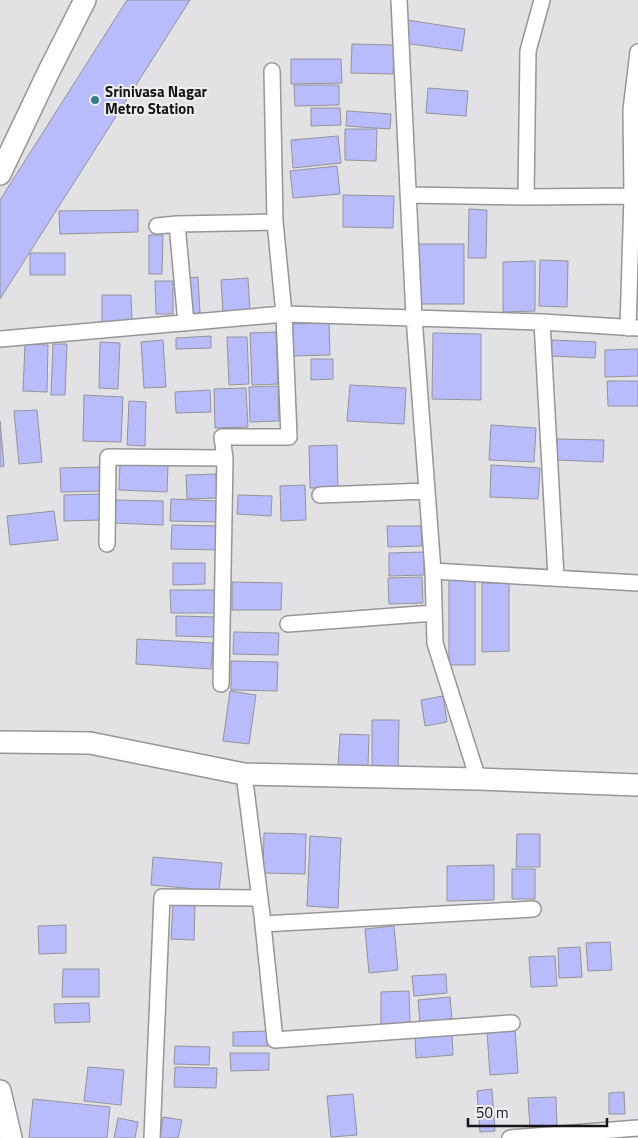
<svg xmlns="http://www.w3.org/2000/svg" width="638" height="1138" font-family="'Titillium Web',sans-serif">
	<rect width="100%" height="100%" fill="#e2e2e5"/>
	<path fill="#b8bcfc" stroke="#939497" d="M127,0H190L0,299V200Z
		M407,20L465,29L462,51L404,43Z
		M352,44L394,45L393,74L351,73Z
		M291,59H341L342,83L291,84Z
		M294,85H339V105L295,106Z
		M428,88L468,91L466,116L426,113Z
		M311,108H340L341,125L311,126Z
		M347,111L391,114L390,129L346,126Z
		M345,129H377L376,161L345,160Z
		M338,136L341,163L293,168L291,140Z
		M337,166L340,194L293,198L290,171Z
		M343,195L394,196L393,228L343,227Z
		M469,209L487,210L486,258H468Z
		M138,210V232L60,234L59,211Z
		M149,235H163L162,274H149Z
		M416,244H464V304H416Z
		M30,253H65V275H30Z
		M540,260L568,261L567,307L539,306Z
		M535,261V311L503,312V262Z
		M198,277L200,313L187,314L186,278Z
		M248,278L250,310L223,313L221,280Z
		M155,281H173V314H156Z
		M102,295H131L132,322L102,323Z
		M329,323L330,355L293,356L292,324Z
		M276,332L278,384L252,385L250,333Z
		M433,333L481,334V400L432,399Z
		M211,336V348L176,349V338Z
		M227,337H247L249,384L229,385Z
		M163,340L166,387L144,388L141,342Z
		M552,340L596,342L595,358L551,356Z
		M100,342L120,343L118,389L99,388Z
		M25,344L48,345L47,392L23,391Z
		M53,344H67L65,395H51Z
		M638,349V376L605,377V350Z
		M311,359H333V379L311,380Z
		M607,381H638V406H608Z
		M350,385L406,388L404,424L347,421Z
		M278,386L279,421L250,422L249,387Z
		M246,388L248,427L215,428L214,389Z
		M210,390L211,412L176,413L175,392Z
		M84,395L123,397L121,442L83,441Z
		M129,401L146,402L145,446L127,445Z
		M37,410L42,462L19,464L14,411Z
		M0,421L4,466L0,467Z
		M491,425L536,428L534,462L489,460Z
		M557,439L604,440L603,462L557,460Z
		M337,445L338,487L310,488L309,446Z
		M120,463L168,465L167,492L119,490Z
		M491,465L540,468L538,499L490,497Z
		M101,467L102,491L61,492L60,468Z
		M216,474L217,498L187,499L186,475Z
		M305,485L306,520L281,521L280,486Z
		M100,494L101,520L64,521V495Z
		M238,495L272,496L271,516L237,514Z
		M171,499L216,501V522L170,521Z
		M116,500L163,501V525L115,523Z
		M54,511L58,540L10,545L7,516Z
		M172,525L218,526V550L171,549Z
		M387,526H421L422,546L388,547Z
		M424,552V575L389,576V553Z
		M173,563H205V584L173,585Z
		M422,577L423,603L389,604L388,578Z
		M475,579V665H449V580Z
		M232,582L282,583L281,610H232Z
		M482,583H509V651L482,652Z
		M170,590H217V613H171Z
		M176,616L216,617V637L176,636Z
		M234,632L279,633L278,655L233,654Z
		M137,639L213,643L211,669L136,664Z
		M231,661L278,662L277,691L231,690Z
		M230,691L256,695L249,744L223,741Z
		M443,696L447,722L425,726L421,700Z
		M372,720H399L398,768H372Z
		M340,734L369,735L368,766L338,765Z
		M264,833L306,834L305,874L263,873Z
		M517,834H540V867H516Z
		M310,836L341,838L338,908L307,906Z
		M153,857L222,863L219,891L151,885Z
		M494,865V900L447,901V866Z
		M512,869H535V899H512Z
		M173,904L195,906L194,940L171,939Z
		M66,925V953L39,954L38,926Z
		M394,926L398,970L369,973L365,929Z
		M610,942L612,970L588,971L586,943Z
		M580,947L582,977L559,978L558,948Z
		M555,956L557,986L531,987L529,957Z
		M63,969H99V997H62Z
		M446,974L447,993L414,996L412,976Z
		M409,991L410,1024H381V992Z
		M450,997L452,1020L420,1023L418,1000Z
		M89,1003L90,1022L55,1023L54,1004Z
		M515,1029L518,1073L490,1075L487,1032Z
		M268,1031V1046H233V1032Z
		M452,1034L453,1055L416,1058L415,1037Z
		M175,1046L210,1047L209,1065L174,1064Z
		M230,1053H269V1070L231,1071Z
		M88,1067L124,1070L121,1105L84,1101Z
		M175,1067L217,1068L216,1088L174,1087Z
		M492,1089L495,1131L480,1132L477,1091Z
		M624,1092L625,1114H609V1093Z
		M353,1094L357,1135L331,1137L327,1096Z
		M556,1097L557,1127L530,1128L528,1098Z
		M33,1099L110,1107L107,1138H29Z
		M163,1117L182,1120L178,1138H160Z
		M118,1118L138,1122L135,1138H114Z"/>
	<g fill="none" stroke-linecap="round" stroke-linejoin="round">
		<g stroke="#969699" stroke-width="18">
			<path id="street" d="M399,0L414,317L433,571L435,643L478,779
				M408,195L526,197L632,196
				M526,197L528,51L542,0
				M177,224L186,323
				M157,226L177,224L275,222
				M542,322L556,577
				M628,328L632,196L631,110L638,52
				M0,339L284,314L542,322L638,328
				M320,495L427,491
				M107,544L108,457L225,458
				M433,571L638,583
				M288,624L434,613
				M221,684L225,458L222,437H289L284,314L275,222L272,71
				M244,774L262,915L275,1040L512,1023
				M263,924L533,909
				M152,1138L162,897L260,898
				M510,1138L638,1128"/>
		</g>
		<g stroke="#969699" stroke-width="24">
			<path id="secondary" d="M0,174L48,73L85,0
				M0,742L90,743L244,774L478,779L638,785
				M0,1091L11,1138"/>
		</g>
		<use href="#street" stroke="#fff" stroke-width="15"/>
		<use href="#secondary" stroke="#fff" stroke-width="21"/>
	</g>
	<circle fill="#367b89" stroke="#efeff3" stroke-width="2" cx="95" cy="100" r="5"/>
	<g text-anchor="middle" dominant-baseline="central" stroke-width="4" stroke-linejoin="round" paint-order="stroke">
		<g font-size="15" font-weight="bold" fill="#151516" stroke="#efeff3" text-anchor="start">
			<text x="105" y="91">Srinivasa Nagar<tspan x="105" dy="17">Metro Station</tspan></text>
		</g>
	</g>
	<path d="M468 1118v8h139v-8" fill="none" stroke="#151516" stroke-width="2.5"/>
	<text x="476" y="1118" font-size="15" fill="#151516" stroke="#efeff3" stroke-width="4" paint-order="stroke">50 m</text>
</svg>
